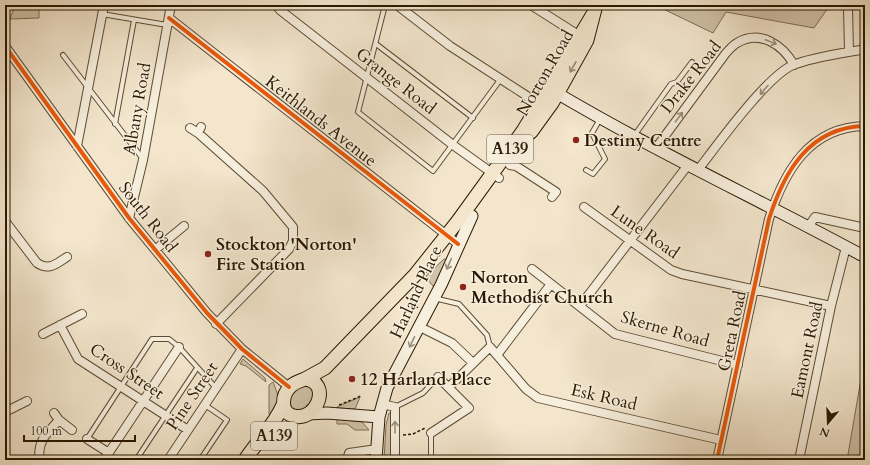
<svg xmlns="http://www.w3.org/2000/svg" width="870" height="465" font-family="Cardo,serif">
	<rect width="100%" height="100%" fill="#f3e6cd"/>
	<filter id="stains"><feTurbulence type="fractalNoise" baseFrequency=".005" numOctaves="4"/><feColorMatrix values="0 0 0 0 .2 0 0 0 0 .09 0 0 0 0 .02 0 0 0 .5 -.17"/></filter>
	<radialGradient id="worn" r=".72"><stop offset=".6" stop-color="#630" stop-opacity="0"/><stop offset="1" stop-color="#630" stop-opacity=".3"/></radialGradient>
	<path fill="#d1c3aa" stroke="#7e6e55" d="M15,5H39V18L10,19Z
		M655,5H830L814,28L726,12L713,33Z
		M444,259H447L435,286H433L427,279L426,276Z
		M865,356V460H847Z
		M243,359L265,378L266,382L246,366L240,364Z
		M273,382L279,398L273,418L269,414V385Z
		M302,384L312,386L315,395L309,407L296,412L289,406L290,396Z
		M360,397L355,409L336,408L337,407Z
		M389,413H393V460H384L386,425Z
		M337,419L362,422L369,430H355L347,424H337Z"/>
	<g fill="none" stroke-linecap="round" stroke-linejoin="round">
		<g stroke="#5d4c33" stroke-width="6">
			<path id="lane" d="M385,5L358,112L433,171L500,80
				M102,14L167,25
				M376,44L473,118
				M63,55L143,159
				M115,124L134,20
				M634,136L671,84L677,82L692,62
				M586,170L593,174L605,159L592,133L600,119
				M434,298L459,304L487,335L490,347
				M395,407L423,393L438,377
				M87,439L152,339H169L179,347L216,388
				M136,460L197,368
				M200,460L227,420L205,405
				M431,460V433"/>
		</g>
		<g stroke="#5d4c33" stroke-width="10">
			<path id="street" d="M276,5L280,10L453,145L499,178
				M397,5L450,46L527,96L537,109
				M531,5L583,38
				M848,7L849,52
				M169,18L458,244
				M5,46L129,218L207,313L242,349L289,387
				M190,128L198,133L201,127
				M198,133L263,191L293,227V241L289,249L216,324
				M77,146L104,5
				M656,148L726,53C729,50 733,45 737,43C760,29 783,45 794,65
				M510,165L516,166L556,192L552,197
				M698,170C717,145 767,76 793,65C813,57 844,53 865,49
				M584,207L671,270L682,274L831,306
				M129,218L143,160L171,5
				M5,221L37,263C49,271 56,264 67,257
				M808,227L815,217L865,228
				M156,249L184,226
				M532,269L615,334L738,365
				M580,306L688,165
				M60,325L78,359L188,430
				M420,327L452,343L473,363
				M43,334L82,314
				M497,355L551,284
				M449,387L490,347L526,389L538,398L721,440
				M382,404L395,407V460
				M5,412L27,401
				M54,413L59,420L72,430
				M431,433L469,408L438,377
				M87,439L109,453
				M40,460C36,442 48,432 59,420
				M104,460L179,347
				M168,460L242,349
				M347,460L349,453L377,449
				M717,460L769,219C784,172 809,127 865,126
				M799,460L831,306L846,247"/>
		</g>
		<g stroke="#2b1800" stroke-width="13">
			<path id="secondary" d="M550,89C652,150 760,200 865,257
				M308,414L327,413L379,417
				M376,460L379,417L387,388L441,285L472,216"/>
		</g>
		<g stroke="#2b1800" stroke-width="15">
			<path id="primary" d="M531,132L552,103L587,40L596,5
				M305,379L325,368L415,275L458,221L523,131L593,14
				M305,379C332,382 317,422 294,416C279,413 282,394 291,386C295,382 300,381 305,379Z
				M245,460C257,441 274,426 283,405"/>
		</g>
		<path stroke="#2b1800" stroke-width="1.5" stroke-dasharray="3 2" stroke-linecap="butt" d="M406,297L411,301H415L416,306L419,309
			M411,301L412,306H416
			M339,405L361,396
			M403,435L413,434L425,428"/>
		<use href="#lane" stroke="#f7efde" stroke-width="4"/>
		<use href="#street" stroke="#f7efde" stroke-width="8"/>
		<use href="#secondary" stroke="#f7efde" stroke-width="11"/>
		<use href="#primary" stroke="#f3e6cd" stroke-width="13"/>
		<g stroke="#f7efde" stroke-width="6">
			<path id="cycleway" d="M169,18L458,244
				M5,46L129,218L207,313L242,349L289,387
				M717,460L769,219C784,172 809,127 865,126"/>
		</g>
		<use href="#cycleway" stroke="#e8590c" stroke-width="4"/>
	</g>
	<defs><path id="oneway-shaft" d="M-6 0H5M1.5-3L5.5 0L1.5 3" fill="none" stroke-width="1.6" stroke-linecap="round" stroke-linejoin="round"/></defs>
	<g stroke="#9b8e7a">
		<use href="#oneway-shaft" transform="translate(771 42) rotate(22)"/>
		<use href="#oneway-shaft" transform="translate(764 90) rotate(131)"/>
		<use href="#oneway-shaft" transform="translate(679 117) rotate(-53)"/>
		<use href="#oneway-shaft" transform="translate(449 264) rotate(113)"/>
		<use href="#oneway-shaft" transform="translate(412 342) rotate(116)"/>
		<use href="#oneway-shaft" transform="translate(395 427) rotate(-90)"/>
	</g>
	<use stroke="#998971" href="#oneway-shaft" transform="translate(573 67) rotate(119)"/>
	<g fill="#8f2418" stroke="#f7efde" stroke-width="1.5">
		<circle cx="576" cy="140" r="4"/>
		<circle cx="208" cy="254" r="4"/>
		<circle cx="463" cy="287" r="4"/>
		<circle cx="352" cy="379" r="4"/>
	</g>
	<g text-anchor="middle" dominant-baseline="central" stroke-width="3" stroke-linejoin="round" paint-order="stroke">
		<g fill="#f7efde" stroke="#685843" stroke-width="1">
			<rect x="487" y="135" width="46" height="28" rx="3"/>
			<rect x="251" y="422" width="46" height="28" rx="3"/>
		</g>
		<g font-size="16" font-weight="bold" fill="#2b1800">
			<text x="510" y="149">A139</text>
			<text x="274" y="436">A139</text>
		</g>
		<g font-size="17" fill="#2b1800" stroke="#f7efde">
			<text transform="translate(545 73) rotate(-60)">Norton Road</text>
			<text transform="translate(691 77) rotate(-52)">Drake Road</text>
			<text transform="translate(396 81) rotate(38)">Grange Road</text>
			<text transform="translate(137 109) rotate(-80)">Albany Road</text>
			<text transform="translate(321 121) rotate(38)">Keithlands Avenue</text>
			<text transform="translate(148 217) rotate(52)">South Road</text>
			<text transform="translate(645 232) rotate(35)">Lune Road</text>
			<text transform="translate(416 292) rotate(-65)">Harland Place</text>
			<text transform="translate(665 329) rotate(16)">Skerne Road</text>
			<text transform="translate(732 331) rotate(-78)">Greta Road</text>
			<text transform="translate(807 350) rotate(-78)">Eamont Road</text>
			<text transform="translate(127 371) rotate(34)">Cross Street</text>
			<text transform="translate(192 396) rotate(-56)">Pine Street</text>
			<text transform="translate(604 397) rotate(13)">Esk Road</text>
		</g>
		<g font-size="17" font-weight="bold" fill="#2b1800" stroke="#f7efde" text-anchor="start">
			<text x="584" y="140">Destiny Centre</text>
			<text x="216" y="244">Stockton 'Norton'<tspan x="216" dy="20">Fire Station</tspan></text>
			<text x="471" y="277">Norton<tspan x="471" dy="20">Methodist Church</tspan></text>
			<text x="360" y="379">12 Harland Place</text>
		</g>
	</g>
	<rect width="870" height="465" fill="none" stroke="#f3e6cd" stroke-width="20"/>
	<rect x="6" y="6" width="858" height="453" fill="none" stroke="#2b1800" stroke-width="2"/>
	<rect x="10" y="10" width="850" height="445" fill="none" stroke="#2b1800"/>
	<g transform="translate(828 423) rotate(199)" stroke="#f7efde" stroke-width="3" paint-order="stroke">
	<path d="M0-3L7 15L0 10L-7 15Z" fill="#2b1800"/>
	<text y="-6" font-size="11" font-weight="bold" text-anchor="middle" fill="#2b1800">N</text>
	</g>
	<path d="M24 435v6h111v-6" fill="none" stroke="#2b1800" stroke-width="2"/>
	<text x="30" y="435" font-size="12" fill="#2b1800" stroke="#f7efde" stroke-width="3" paint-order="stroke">100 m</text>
	<rect width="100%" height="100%" filter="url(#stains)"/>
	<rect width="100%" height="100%" fill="url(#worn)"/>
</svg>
